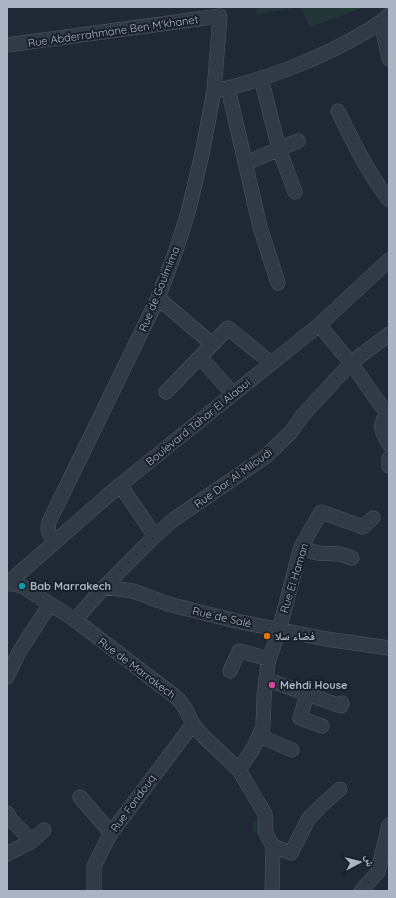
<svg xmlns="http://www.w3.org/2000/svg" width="396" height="898" font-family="Quicksand,'Noto Naskh Arabic',sans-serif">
	<rect width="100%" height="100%" fill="#1f2835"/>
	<path fill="#223537" d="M257,7H299L256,15Z
		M300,7H365L310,27Z
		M259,816L263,838L251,829Z"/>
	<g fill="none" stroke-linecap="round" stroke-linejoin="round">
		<g stroke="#505764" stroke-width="15">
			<path id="minor" d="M381,22L389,59
				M7,45L220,16L214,91L202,154L188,213L175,253L158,298L49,522C47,530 48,537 57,540
				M261,78L279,149L295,192
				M228,88L260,227L278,283
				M219,90C268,79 324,57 367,31C375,26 383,22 389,15
				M338,111C353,142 368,173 389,200
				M246,163L298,141
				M158,298L212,344
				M319,325L351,363L382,407L389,411
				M200,357L233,394
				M166,392L228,328L271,363
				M387,411C379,429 380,427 389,444
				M389,458V466
				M120,485L155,536
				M301,547L317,553L339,554L352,558
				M8,583L22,586L50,604L75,620L172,694L179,700L185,708L193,724L203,736L239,770L265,814L266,834L273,846L272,891
				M7,584L120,485L319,325L389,260
				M104,587L133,591L168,604L236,621L326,639L389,648
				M75,620L104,587L155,536L173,520L265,457L291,432L303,415L351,363L389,334
				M230,671L239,651L269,659
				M7,677L19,652L50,604
				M266,679L307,694L300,718L322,726
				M307,694L341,706L342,703
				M260,736L292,750
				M239,770L254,747L263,727L264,697L268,663L279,630L301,547L321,512L363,527L373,518
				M80,797L111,833
				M7,813L11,820L32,841
				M273,846L291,853L309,818L322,805L340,789
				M7,854L32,841L44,830
				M94,891V866L111,833L193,724
				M361,891L378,872L389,825"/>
		</g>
		<use href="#minor" stroke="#323a45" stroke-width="14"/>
	</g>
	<circle fill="#0f9aa8" stroke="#181f2a" stroke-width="1.5" cx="22" cy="586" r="4"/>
	<circle fill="#e8710a" stroke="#181f2a" stroke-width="1.5" cx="267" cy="636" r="4"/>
	<circle fill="#d1479c" stroke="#181f2a" stroke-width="1.5" cx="272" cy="685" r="4"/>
	<g text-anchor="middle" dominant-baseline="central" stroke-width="4" stroke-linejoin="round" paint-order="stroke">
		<g font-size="11" fill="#acb4c3" stroke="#181f2a">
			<text transform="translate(113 31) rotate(-8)">Rue Abderrahmane Ben M'khanet</text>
			<text transform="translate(159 289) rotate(-68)">Rue de Goulmima</text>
			<text transform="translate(198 422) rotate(-39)">Boulevard Tahar El Alaoui</text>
			<text transform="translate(233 478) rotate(-36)">Rue Dar Al Miloudi</text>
			<text transform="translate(294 578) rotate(-73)">Rue El Haman</text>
			<text transform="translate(222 617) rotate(13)">Rue de Salé</text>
			<text transform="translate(137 668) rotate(37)">Rue de Marrakech</text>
			<text transform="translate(133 803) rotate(-54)">Rue Fondouq</text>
		</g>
		<g font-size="11" font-weight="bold" fill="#acb4c3" stroke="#181f2a" text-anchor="start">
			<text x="30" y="586">Bab Marrakech</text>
			<text x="275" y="636">فضاء سلا</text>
			<text x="280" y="685">Mehdi House</text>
		</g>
	</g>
	<rect width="396" height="898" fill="none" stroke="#acb4c3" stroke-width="16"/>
	<g transform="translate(360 862) rotate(83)" stroke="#181f2a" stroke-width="3" paint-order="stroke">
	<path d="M0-3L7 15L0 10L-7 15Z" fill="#acb4c3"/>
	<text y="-6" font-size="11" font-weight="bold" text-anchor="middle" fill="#acb4c3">ش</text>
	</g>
</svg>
